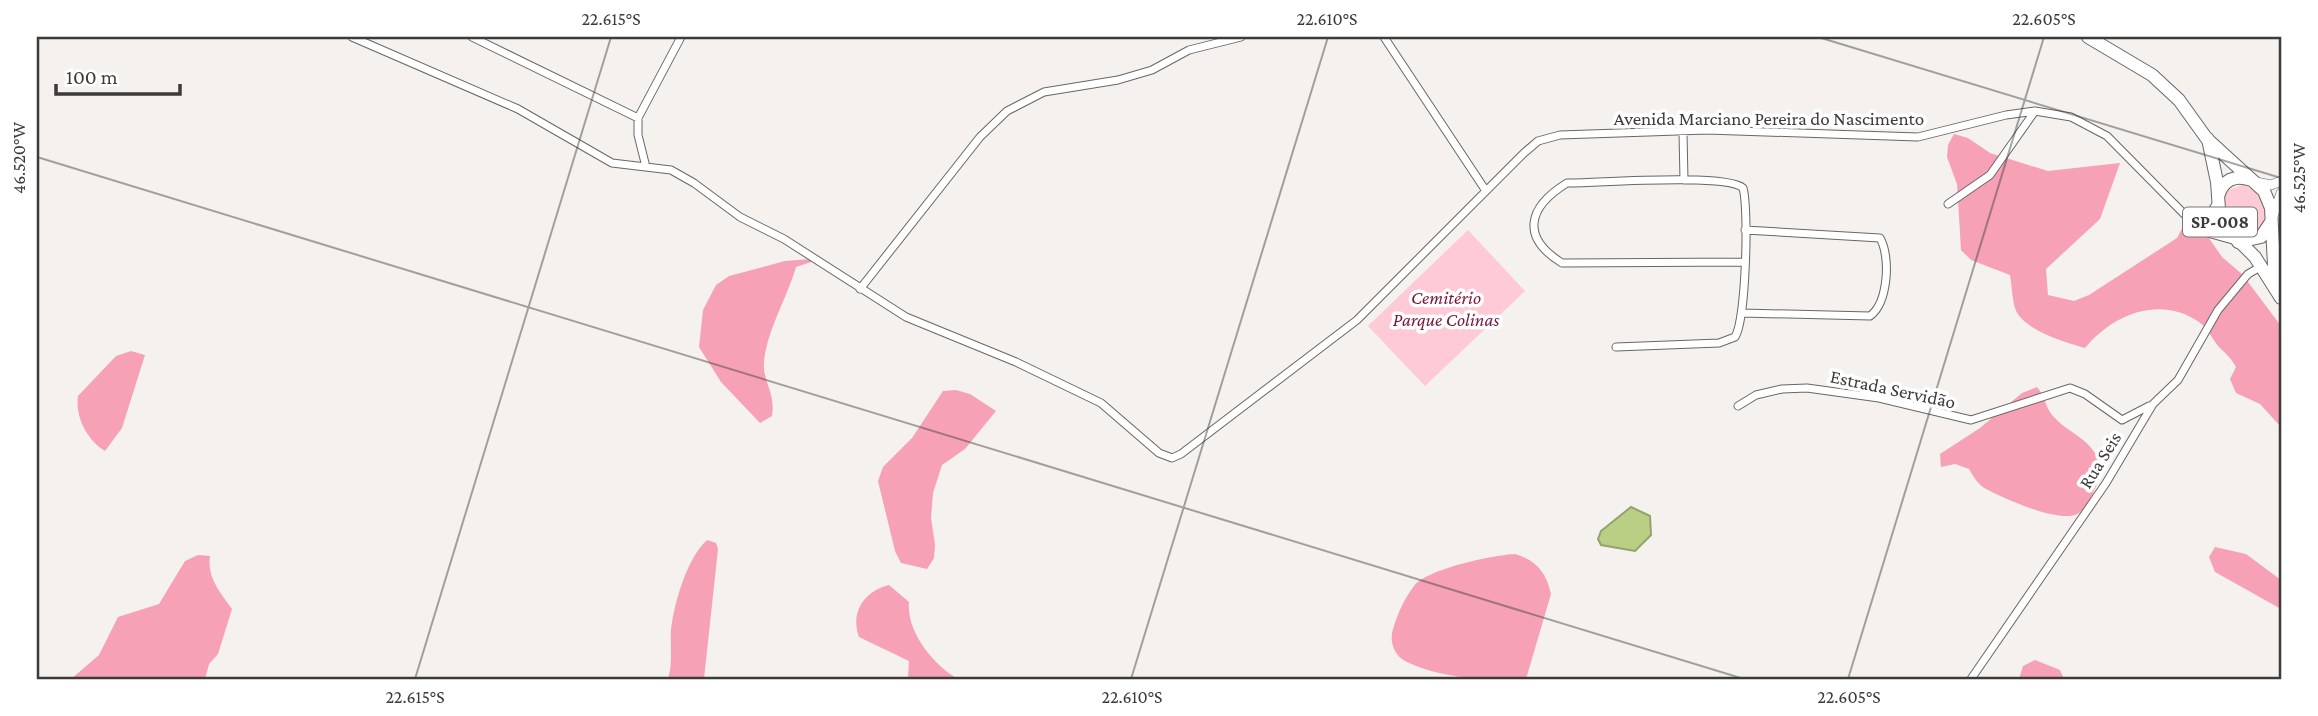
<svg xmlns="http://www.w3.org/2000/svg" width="2318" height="716" font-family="'Crimson Pro',serif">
	<rect width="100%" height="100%" fill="#f5f1ee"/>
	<path fill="#fdcad5" d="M2243,185L2264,194L2267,222L2255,234L2238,236L2219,210L2228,190Z
		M1468,230L1525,291L1425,386L1368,326Z"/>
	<path fill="#f6a1b5" d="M1954,134L1968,138L1990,153L2048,171L2120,163L2100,219L2046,269L2048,295L2074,301L2089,295L2177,238L2183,227L2195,228L2206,234L2222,257L2242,274L2281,326V427L2260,404L2236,393L2230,379L2236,367C2231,358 2226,354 2219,347C2212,339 2208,328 2199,322C2160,295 2113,314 2085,348C2065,342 2022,330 2015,308C2012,298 2012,286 2010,275L1971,260L1961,250L1957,184L1947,157L1948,145Z
		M823,258L796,267C787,298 767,330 764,362C762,381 776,392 772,416L760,423L721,382L699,347L703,310L716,285L729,276L785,261Z
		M131,351L145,355L122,428L105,451C87,440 75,417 78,396L116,356Z
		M2037,387C2045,396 2045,406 2052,415C2071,437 2091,435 2103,470C2097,482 2090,506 2079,513C2062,525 2005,499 1986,489C1978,485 1974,477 1969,469L1955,464L1941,467L1940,454L1980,428L2022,393Z
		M956,390L970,394L996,411L965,449L942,465L933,493L931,518L935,545L934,558L927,569L901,563L895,551L878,481L883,467L912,438L943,391Z
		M707,540L716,543L718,549L704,679H668C673,663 670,647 671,630C674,603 687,558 707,540Z
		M2215,547L2246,554L2281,580V609L2215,572L2209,557Z
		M1515,554C1536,560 1546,572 1551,594L1526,679C1485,679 1443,680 1405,661C1394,655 1389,641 1393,629C1398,613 1404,599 1414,586C1427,569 1493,555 1515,554Z
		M198,555L210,556C207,578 220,592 232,609L218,654L209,664L205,679H71L99,655L118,617L159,604L185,561Z
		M889,585L909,602C906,631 933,665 958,679H908L909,661L859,637C850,613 864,591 889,585Z
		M2035,660L2060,670L2064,679H2019L2023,666Z"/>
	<path fill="#bacf83" stroke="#94a36d" stroke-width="2" d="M1631,507L1650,516L1651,535L1635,551L1601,545L1598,539L1601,531Z"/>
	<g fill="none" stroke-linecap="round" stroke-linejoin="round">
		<g stroke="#696664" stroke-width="9">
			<path id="minor" d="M352,37L518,109L612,163L671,170L694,183L740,217L784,239L906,317L1016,362L1101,403L1159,453L1172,458L1181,454L1357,320L1524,153L1538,141L1560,135L1707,130L1918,137L2006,115L2035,111L2071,117L2107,136L2195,225L2211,234L2236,241
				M472,37L638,118
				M1384,37L1486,191
				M1683,133L1684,180
				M646,167L638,135V118L681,37
				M1948,204L1990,175L2035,111
				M2195,225L2207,219L2216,204
				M860,289L980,137L1007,111L1044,92L1118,80L1152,70L1189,50L1241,37
				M1742,313L1870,316C1888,303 1891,257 1880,238L1745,230
				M1616,347L1719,343L1735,337C1746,320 1749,209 1743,188C1727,173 1596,183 1567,183C1528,207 1520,237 1562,263L1744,262
				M1738,406L1756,395L1782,389L1807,388L1879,398L1971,420L2070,388L2085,394L2122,420L2149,406
				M1971,679L2106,483L2153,404L2178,380L2218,310L2248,274L2262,266"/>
		</g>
		<g stroke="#696664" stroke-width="10">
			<path id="tertiary" d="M2256,182L2271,185L2281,181
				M2273,216L2281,193"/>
		</g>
		<g stroke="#696664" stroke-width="14">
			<path id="primary" d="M2088,37L2152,75L2179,100L2207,139L2264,191L2271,208L2275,284
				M2208,139L2217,182L2220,222L2255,257L2281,298
				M2218,197C2222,180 2235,174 2251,180
				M2238,242L2261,237L2271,222"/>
		</g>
		<use href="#minor" stroke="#fff" stroke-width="7"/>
		<use href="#tertiary" stroke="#fff" stroke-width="9"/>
		<use href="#primary" stroke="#fff" stroke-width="12"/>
	</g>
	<path fill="none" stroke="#3c3b3a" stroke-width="2" stroke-opacity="0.45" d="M1818,37L2281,178M37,157L1744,679M415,679L611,37M1131,679L1328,37M1848,679L2044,37"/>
	<g text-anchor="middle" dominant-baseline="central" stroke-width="7" stroke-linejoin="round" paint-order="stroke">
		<rect fill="#fff" stroke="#767675" stroke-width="2" x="2183" y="207.5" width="74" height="29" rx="5"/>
		<g font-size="18" font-weight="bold" fill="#3c3b3a">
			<text x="2220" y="222">SP-008</text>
		</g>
		<g font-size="19" fill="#3c3b3a" stroke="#fff">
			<text x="1769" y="118">Avenida Marciano Pereira do Nascimento</text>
			<text transform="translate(1893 389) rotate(12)">Estrada Servidão</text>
			<text transform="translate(2100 460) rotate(-58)">Rua Seis</text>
		</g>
		<g font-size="19" font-style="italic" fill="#78173a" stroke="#fff">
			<text x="1446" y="297">Cemitério<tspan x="1446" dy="22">Parque Colinas</tspan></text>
		</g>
	</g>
	<rect width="2318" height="716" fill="none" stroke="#ffffff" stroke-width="77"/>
	<path d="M56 84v10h124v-10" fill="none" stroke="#3c3b3a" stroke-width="3.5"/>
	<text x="66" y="84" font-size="21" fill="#3c3b3a" stroke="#ffffff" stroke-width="5" paint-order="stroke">100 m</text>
	<rect x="38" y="38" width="2242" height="640" fill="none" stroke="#3c3b3a" stroke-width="2.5"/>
	<g font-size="18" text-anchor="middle" fill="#3c3b3a">
		<text x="611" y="25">22.615°S</text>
		<text x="1327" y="25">22.610°S</text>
		<text x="2044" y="25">22.605°S</text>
		<text transform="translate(19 158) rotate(-90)" y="6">46.520°W</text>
		<text transform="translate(2299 178) rotate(-90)" y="6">46.525°W</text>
		<text x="415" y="703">22.615°S</text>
		<text x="1132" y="703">22.610°S</text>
		<text x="1849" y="703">22.605°S</text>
	</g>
</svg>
